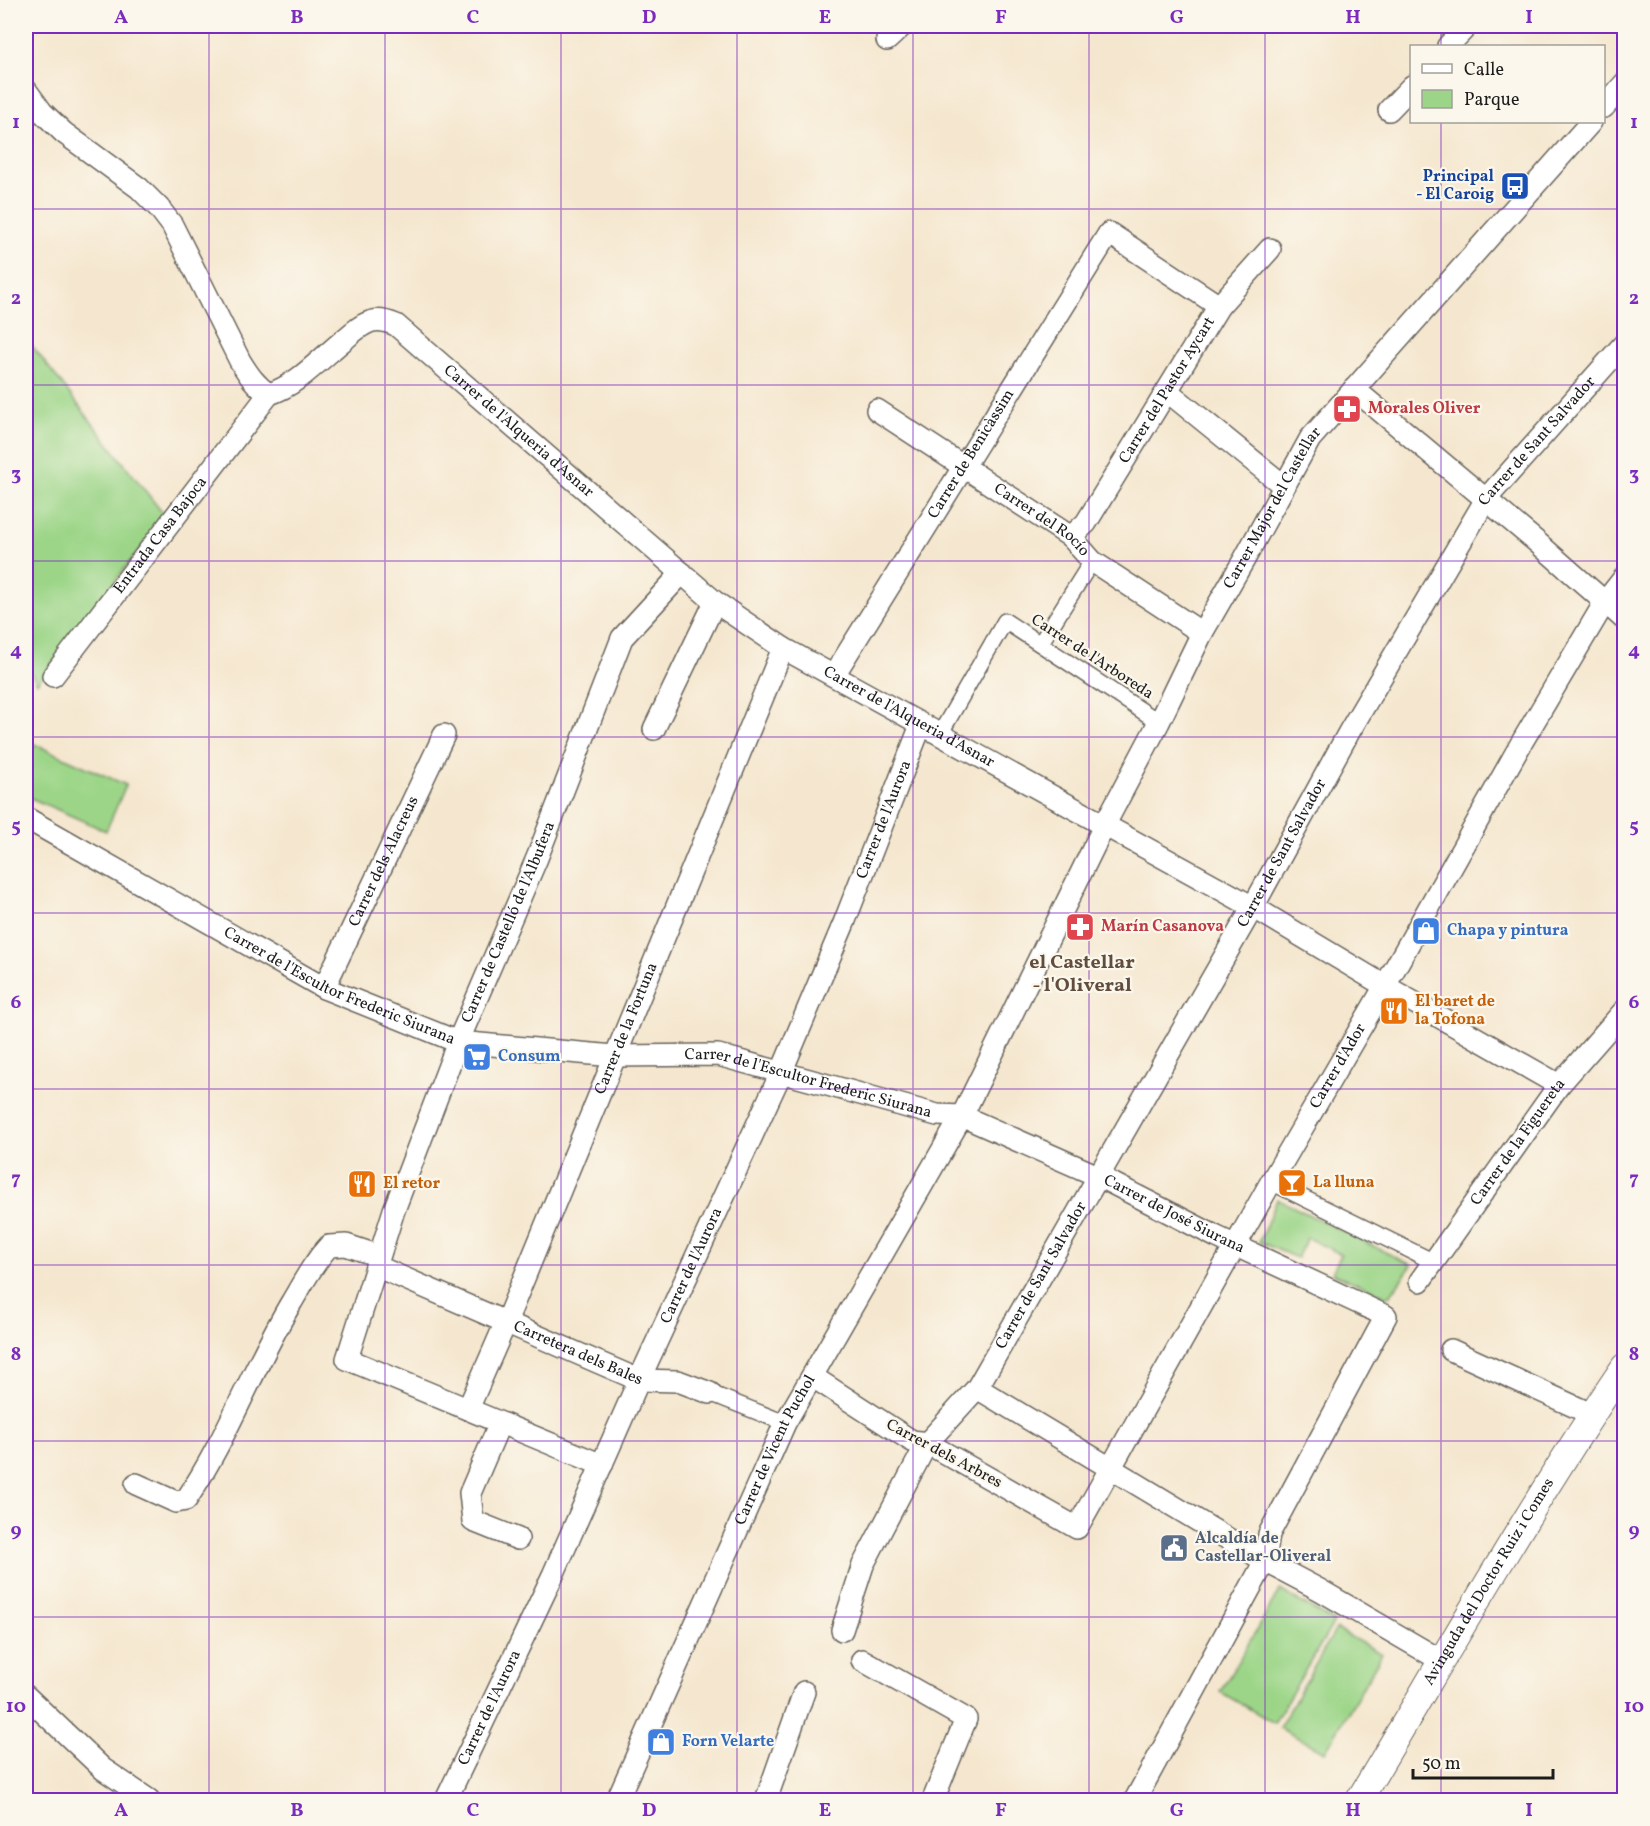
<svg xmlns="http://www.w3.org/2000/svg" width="1650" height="1826" font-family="Vollkorn,serif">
	<rect width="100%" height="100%" fill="#fbf7ec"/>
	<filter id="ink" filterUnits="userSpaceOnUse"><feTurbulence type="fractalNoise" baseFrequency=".0167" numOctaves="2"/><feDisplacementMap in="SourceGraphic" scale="12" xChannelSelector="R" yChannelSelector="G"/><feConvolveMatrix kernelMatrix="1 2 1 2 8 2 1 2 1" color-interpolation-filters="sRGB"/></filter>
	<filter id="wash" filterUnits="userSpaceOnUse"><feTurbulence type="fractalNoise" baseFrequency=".008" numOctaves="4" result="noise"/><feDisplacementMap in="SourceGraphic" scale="24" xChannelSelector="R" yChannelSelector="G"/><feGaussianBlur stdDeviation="1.35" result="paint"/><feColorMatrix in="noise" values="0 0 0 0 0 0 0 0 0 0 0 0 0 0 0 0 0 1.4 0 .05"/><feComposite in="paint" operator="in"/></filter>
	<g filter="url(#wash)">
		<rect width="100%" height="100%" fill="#f5e7cf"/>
		<path fill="#9cd588" stroke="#5c7852" stroke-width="1.5" d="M26,338L165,516L37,683L26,664Z
			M34,744L126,785L106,831L26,796V765Z
			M1277,1199L1412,1265L1389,1297L1332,1273L1341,1254L1307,1238L1297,1258L1259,1242Z
			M1280,1590L1334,1622L1274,1723L1220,1692Z
			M1336,1629L1382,1654L1325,1752L1279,1728Z"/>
	</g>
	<g filter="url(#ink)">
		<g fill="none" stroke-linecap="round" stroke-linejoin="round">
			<g stroke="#68635b" stroke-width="18">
				<path id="pedestrian" d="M1040,644L1092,561
					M940,734L1005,621L1159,722
					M1271,1182L1434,1262
					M710,1393L785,1423"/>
			</g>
			<g stroke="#68635b" stroke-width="24">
				<g id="minor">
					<path d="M887,40L902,26"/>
					<path d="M1448,46L1467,26"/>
					<path d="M26,90L42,112L64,133L139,188L159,208L172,225L240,361C248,374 256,386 269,394"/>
					<path d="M1604,107L1624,84"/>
					<path d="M1389,110L1412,86"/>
					<path d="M1354,389L1538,543L1624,619"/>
					<path d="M1167,391L1284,486"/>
					<path id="s1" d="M269,394C298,385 322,357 345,339C353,332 363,323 373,321C381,319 389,322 396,325L715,602L783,648L1253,907L1385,986L1559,1085"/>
					<path id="s2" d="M877,410L1071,537L1092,561L1202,633"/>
					<path id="s3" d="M1071,537L1086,523L1219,306L1270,249"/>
					<path id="s4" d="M834,675L1109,233L1219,306"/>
					<path id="s5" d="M53,676L269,394"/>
					<path d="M654,729L715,602"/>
					<path id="s6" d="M26,818L324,988L458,1042L614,1056L718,1055L937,1115L962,1116L1098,1176L1217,1237L1386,1316L1269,1534L1265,1561L1135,1800"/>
					<path id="s7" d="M324,988L444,735"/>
					<path id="s8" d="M376,1266L639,1380L678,1381L710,1393"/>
					<path id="s9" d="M1420,1281L1559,1085L1624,1011"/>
					<path d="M1451,1350L1591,1414"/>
					<path id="s10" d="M813,1377L912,1441L927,1443L1077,1528L1271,1182L1385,986L1522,742L1605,602L1624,578"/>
					<path d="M977,1388L1265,1561L1320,1590L1442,1661"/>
					<path id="s11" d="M468,1409L506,1322L783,648"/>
					<path d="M500,1423L470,1493L473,1521L518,1539"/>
					<path id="s12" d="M602,1465L347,1359L394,1210L458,1042L537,858L622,638L682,573"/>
					<path d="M136,1484L176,1502L186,1500C227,1439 253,1367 291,1303C303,1283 313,1263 329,1246L346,1245L379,1256"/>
					<path id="s13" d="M842,1630L863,1565L927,1443L977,1388L1253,907L1349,732L1486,499L1624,344"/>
					<path d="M862,1660L966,1719L933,1800"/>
					<path d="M26,1696L103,1769L149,1800"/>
					<path id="s14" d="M446,1800L553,1575L639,1380L781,1073L844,923L921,725"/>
					<path id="s15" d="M617,1800L785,1423L962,1116L1105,824L1159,722L1202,633L1245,558L1310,439L1591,122"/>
					<path d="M766,1800L804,1692"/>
				</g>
			</g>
			<g stroke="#68635b" stroke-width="28">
				<g id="tertiary">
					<path id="s16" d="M1359,1800C1446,1655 1529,1507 1624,1367"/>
				</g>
			</g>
			<use href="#pedestrian" stroke="#fff" stroke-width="15"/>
			<use href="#minor" stroke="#fff" stroke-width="21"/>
			<use href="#tertiary" stroke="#fff" stroke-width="26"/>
		</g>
	</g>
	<path fill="none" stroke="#7b2cbf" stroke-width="1.5" stroke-opacity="0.55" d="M209,26V1800M385,26V1800M561,26V1800M737,26V1800M913,26V1800M1089,26V1800M1265,26V1800M1441,26V46M1441,122V1800M26,209H1624M26,385H1624M26,561H1624M26,737H1624M26,913H1624M26,1089H1624M26,1265H1624M26,1441H1624M26,1617H1624"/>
	<defs>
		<g id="bus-square" transform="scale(1.5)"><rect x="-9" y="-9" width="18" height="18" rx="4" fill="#1a4fb4" stroke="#fbf7ec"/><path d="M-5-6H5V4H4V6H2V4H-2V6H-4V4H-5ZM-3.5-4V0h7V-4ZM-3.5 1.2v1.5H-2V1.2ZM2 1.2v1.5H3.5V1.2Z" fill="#fff"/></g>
		<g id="pharmacy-square" transform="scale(1.5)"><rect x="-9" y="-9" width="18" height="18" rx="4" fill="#e0444e" stroke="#fbf7ec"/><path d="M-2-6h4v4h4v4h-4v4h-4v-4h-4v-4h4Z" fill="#fff"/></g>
		<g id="shop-square" transform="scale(1.5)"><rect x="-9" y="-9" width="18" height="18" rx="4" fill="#3f7fe0" stroke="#fbf7ec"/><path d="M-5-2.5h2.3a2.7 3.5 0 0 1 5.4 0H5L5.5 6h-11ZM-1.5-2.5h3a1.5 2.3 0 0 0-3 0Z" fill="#fff"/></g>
		<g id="restaurant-square" transform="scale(1.5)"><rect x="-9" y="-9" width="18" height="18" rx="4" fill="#e8710a" stroke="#fbf7ec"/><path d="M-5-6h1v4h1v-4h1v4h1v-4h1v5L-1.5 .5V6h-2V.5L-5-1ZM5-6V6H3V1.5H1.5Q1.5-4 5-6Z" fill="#fff"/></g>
		<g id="supermarket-square" transform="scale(1.5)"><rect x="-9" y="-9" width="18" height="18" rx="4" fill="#3f7fe0" stroke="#fbf7ec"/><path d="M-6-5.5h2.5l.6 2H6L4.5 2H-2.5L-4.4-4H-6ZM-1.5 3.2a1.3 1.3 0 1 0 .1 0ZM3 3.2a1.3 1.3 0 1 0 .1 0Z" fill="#fff"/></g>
		<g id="bar-square" transform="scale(1.5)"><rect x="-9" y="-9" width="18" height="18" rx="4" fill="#e8710a" stroke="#fbf7ec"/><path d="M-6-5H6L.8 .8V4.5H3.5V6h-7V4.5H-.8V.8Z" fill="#fff"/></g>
		<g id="civic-square" transform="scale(1.5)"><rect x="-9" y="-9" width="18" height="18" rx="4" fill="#5c6f8a" stroke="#fbf7ec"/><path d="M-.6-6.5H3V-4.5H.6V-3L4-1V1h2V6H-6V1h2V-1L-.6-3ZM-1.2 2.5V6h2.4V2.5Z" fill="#fff"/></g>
	</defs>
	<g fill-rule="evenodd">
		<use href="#bus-square" x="1515" y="186"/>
		<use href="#pharmacy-square" x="1347" y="409"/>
		<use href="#pharmacy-square" x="1080" y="927"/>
		<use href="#shop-square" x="1426" y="931"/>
		<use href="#restaurant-square" x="1394" y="1011"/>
		<use href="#supermarket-square" x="477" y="1057"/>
		<use href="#bar-square" x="1292" y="1183"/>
		<use href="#restaurant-square" x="362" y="1184"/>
		<use href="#civic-square" x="1174" y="1548"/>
		<use href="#shop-square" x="661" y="1742"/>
	</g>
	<g text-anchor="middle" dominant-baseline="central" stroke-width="4.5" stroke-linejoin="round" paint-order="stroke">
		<g font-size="16" font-weight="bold" fill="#164399" stroke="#fbf7ec" text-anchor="end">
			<text x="1494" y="177">Principal<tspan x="1494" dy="18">- El Caroig</tspan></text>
		</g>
		<g font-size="16" fill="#1c1c1c" stroke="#fbf7ec">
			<text stroke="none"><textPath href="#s3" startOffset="176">Carrer del Pastor Aycart</textPath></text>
			<text stroke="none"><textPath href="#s1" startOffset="314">Carrer de l'Alqueria d'Asnar</textPath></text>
			<text stroke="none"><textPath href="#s13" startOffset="1382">Carrer de Sant Salvador</textPath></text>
			<text stroke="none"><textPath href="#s4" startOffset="260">Carrer de Benicàssim</textPath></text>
			<text stroke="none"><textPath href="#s15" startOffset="1450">Carrer Major del Castellar</textPath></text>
			<text stroke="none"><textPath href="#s2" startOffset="198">Carrer del Rocío</textPath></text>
			<text stroke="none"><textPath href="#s5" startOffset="177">Entrada Casa Bajoca</textPath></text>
			<text transform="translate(1092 657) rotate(33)">Carrer de l'Arboreda</text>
			<text stroke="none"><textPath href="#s1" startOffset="800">Carrer de l'Alqueria d'Asnar</textPath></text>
			<text stroke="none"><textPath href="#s14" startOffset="1074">Carrer de l'Aurora</textPath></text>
			<text stroke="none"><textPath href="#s13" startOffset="896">Carrer de Sant Salvador</textPath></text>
			<text stroke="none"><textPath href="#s7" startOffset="140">Carrer dels Alacreus</textPath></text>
			<text stroke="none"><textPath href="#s12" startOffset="742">Carrer de Castelló de l'Albufera</textPath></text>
			<text stroke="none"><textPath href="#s6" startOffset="356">Carrer de l'Escultor Frederic Siurana</textPath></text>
			<text stroke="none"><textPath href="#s11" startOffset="412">Carrer de la Fortuna</textPath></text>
			<text stroke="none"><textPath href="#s10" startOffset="836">Carrer d'Ador</textPath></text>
			<text stroke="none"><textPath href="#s6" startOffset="842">Carrer de l'Escultor Frederic Siurana</textPath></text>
			<text stroke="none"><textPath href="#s9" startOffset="170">Carrer de la Figuereta</textPath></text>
			<text stroke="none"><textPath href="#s6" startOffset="1234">Carrer de José Siurana</textPath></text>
			<text stroke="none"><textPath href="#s14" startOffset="588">Carrer de l'Aurora</textPath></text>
			<text stroke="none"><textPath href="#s13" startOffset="410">Carrer de Sant Salvador</textPath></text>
			<text stroke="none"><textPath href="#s8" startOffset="220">Carretera dels Bales</textPath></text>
			<text stroke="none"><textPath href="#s15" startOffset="384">Carrer de Vicent Puchol</textPath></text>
			<text transform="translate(944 1454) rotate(28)">Carrer dels Arbres</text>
			<text stroke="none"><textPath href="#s16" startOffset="254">Avinguda del Doctor Ruiz i Comes</textPath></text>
			<text stroke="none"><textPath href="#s14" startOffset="102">Carrer de l'Aurora</textPath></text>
		</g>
		<g font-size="16" font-weight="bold" fill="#be3a42" stroke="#fbf7ec" text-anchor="start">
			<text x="1368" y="409">Morales Oliver</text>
			<text x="1101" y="927">Marín Casanova</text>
		</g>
		<g font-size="16" font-weight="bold" fill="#366cbe" stroke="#fbf7ec" text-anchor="start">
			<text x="1447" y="931">Chapa y pintura</text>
			<text x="498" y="1057">Consum</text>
			<text x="682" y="1742">Forn Velarte</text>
		</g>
		<g font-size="16" font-weight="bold" fill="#c56008" stroke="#fbf7ec" text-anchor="start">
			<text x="1415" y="1002">El baret de<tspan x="1415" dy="18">la Tofona</tspan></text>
			<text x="1313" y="1183">La lluna</text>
			<text x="383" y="1184">El retor</text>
		</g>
		<g font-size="16" font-weight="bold" fill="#4e5e75" stroke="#fbf7ec" text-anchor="start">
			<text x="1195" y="1539">Alcaldía de<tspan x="1195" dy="18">Castellar-Oliveral</tspan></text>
		</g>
		<g font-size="20" font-weight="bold" fill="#614d3d" stroke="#fbf7ec">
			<text x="1082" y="963">el Castellar<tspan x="1082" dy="23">- l'Oliveral</tspan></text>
		</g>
	</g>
	<rect width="1650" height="1826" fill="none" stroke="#fbf7ec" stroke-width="66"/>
	<rect x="1410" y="45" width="195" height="78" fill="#fbf7ec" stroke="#a29f99" stroke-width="1.5"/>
	<rect x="1422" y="64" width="30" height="9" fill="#ffffff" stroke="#a29f99" stroke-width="1.5"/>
	<text x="1464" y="75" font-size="18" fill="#1c1c1c">Calle</text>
	<rect x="1422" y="90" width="30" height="18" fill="#9cd588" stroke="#a29f99" stroke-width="1.5"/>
	<text x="1464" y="105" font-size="18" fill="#1c1c1c">Parque</text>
	<path d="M1413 1769v9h140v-9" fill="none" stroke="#1c1c1c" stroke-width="3"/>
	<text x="1422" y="1769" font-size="18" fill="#1c1c1c" stroke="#fbf7ec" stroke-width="4.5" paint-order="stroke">50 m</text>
	<rect x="33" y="33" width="1584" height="1760" fill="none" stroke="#7b2cbf" stroke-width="2"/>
	<g font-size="20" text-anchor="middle" font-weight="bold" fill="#7b2cbf">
		<text x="121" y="23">A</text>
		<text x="297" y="23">B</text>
		<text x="473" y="23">C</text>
		<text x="649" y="23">D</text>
		<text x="825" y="23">E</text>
		<text x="1001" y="23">F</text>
		<text x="1177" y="23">G</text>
		<text x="1353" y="23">H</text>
		<text x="1529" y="23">I</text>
		<text x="16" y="128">1</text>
		<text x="1634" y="128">1</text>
		<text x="16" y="304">2</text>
		<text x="1634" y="304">2</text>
		<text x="16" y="480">3</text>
		<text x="1634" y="480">3</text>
		<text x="16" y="656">4</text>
		<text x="1634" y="656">4</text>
		<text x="16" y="832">5</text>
		<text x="1634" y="832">5</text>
		<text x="16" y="1008">6</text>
		<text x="1634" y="1008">6</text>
		<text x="16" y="1184">7</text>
		<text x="1634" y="1184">7</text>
		<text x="16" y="1360">8</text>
		<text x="1634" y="1360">8</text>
		<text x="16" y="1536">9</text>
		<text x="1634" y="1536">9</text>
		<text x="16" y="1712">10</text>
		<text x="1634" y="1712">10</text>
		<text x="121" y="1816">A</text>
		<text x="297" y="1816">B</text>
		<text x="473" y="1816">C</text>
		<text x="649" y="1816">D</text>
		<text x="825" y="1816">E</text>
		<text x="1001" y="1816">F</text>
		<text x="1177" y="1816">G</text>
		<text x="1353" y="1816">H</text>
		<text x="1529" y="1816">I</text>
	</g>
</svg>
